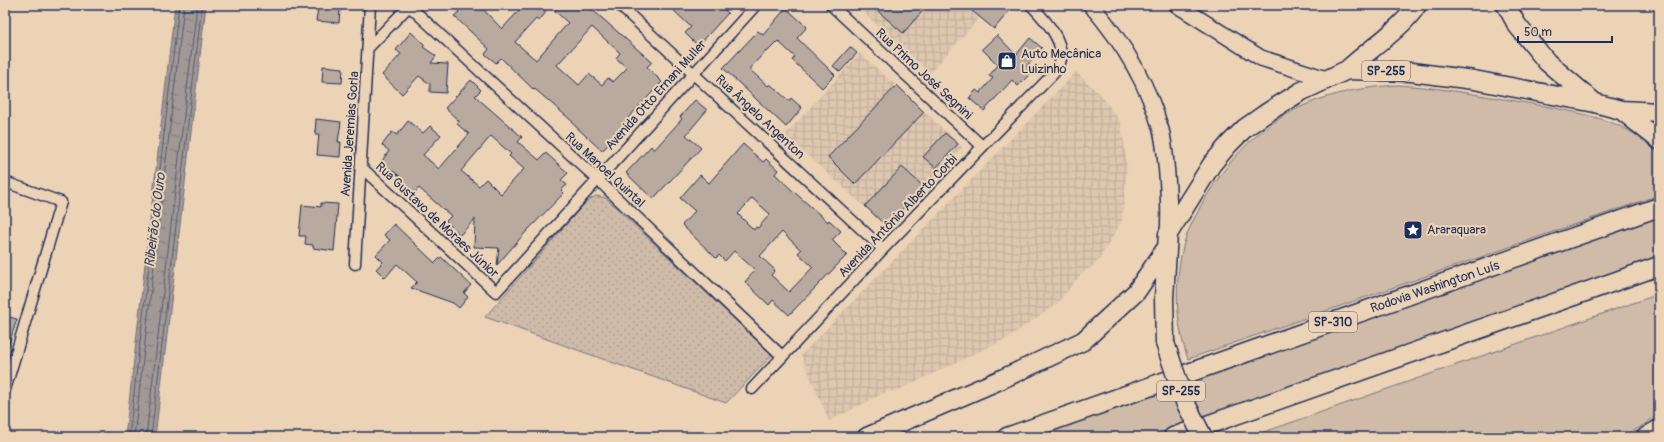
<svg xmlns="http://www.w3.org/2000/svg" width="1664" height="442" font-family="Pangolin,sans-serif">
	<defs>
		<pattern id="industrial-grid" width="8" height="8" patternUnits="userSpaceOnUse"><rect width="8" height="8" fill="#ddc7af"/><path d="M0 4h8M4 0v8" fill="none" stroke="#bdab99"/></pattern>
		<pattern id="park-dots" width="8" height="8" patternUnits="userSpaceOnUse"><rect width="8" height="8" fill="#cfbba8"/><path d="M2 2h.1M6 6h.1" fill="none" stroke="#b1a193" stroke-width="1.8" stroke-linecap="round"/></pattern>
		<pattern id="water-ripples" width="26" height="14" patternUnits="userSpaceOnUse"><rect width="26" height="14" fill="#a29996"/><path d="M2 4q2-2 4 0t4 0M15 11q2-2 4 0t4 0" fill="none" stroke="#837d7e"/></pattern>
	</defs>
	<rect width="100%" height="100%" fill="#edd3b5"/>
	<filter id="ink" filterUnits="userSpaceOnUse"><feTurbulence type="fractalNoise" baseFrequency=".025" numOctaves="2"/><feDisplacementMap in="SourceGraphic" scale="8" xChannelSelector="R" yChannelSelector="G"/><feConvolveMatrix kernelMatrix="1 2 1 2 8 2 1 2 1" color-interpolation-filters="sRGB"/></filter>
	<g filter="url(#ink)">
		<path fill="url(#industrial-grid)" d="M855,5H991L930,73Z
			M860,53L963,147L886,226L785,135Z
			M1076,72L1101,95L1121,123L1127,166L1122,221L1097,263L1081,274L1057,304L1006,339L896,391H888L829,421L801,355Z"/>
		<path fill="#cfbba8" stroke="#757583" d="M1398,85C1438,87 1477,95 1516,101C1552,108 1602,114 1633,133C1643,139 1652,147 1659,155V195L1188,359C1175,322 1174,281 1184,243C1188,229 1196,215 1203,202C1228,159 1261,124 1307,104C1337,92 1366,87 1398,85Z
			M1659,217V258L1148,437H1028Z
			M1659,294V414L1639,428L1621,437H1250Z"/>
		<path fill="url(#park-dots)" stroke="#757583" d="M596,196L606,198L772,355L726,403L485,317L587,201Z"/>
		<path fill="url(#water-ripples)" stroke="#6c6f80" d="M175,5H206L155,437H125Z"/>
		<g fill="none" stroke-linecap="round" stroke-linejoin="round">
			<path stroke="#515974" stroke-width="1" d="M129,437L179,5
				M134,437L184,5
				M146,437L197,5
				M151,437L202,5"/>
		</g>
		<path fill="#b9aaa0" stroke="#1b2f5e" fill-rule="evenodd" d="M452,5H479L502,29L524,5H538L546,12L539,21L536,19L515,42L536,60L568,23L555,11L560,5H587L652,62L647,67L662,82L627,119L630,122L602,151L572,123L573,122L535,89L534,90L501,58L496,63L485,54L489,49L454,16L459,12ZM592,27L620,53L616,58L627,68L613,82L608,78L602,85L589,74L579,85L557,65Z
			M668,5H719L728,13L698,46L685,33L691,27Z
			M871,5H928L903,33Z
			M965,5H1007L1011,9L994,29Z
			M318,8L340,10L339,23L316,21Z
			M786,8L807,27L797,38L835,75L822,88L792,60L795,57L778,41L767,52L766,51L749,69L768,86L770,84L789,101L791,98L802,108L786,127L723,68L758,31L763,35Z
			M411,32L425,45L423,47L436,56L431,63L448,64L446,93L430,92V84L419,76L402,94L382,75L401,54L396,50Z
			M997,35L1016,55L1030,38L1042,48L1027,66L1032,72L1018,86L1012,80L984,111L969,98L976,90L980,93L993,78L989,76L998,65L982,49Z
			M850,47L857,53L840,72L833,66Z
			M323,66L343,68L342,83L322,82Z
			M471,80L481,90L475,96L522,137L518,142L539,160L546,153L568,173L561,180L567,185L561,190L564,193L524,234L497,265L499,248L474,247L475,219L460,235L446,221L451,216L419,188L414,193L401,180L402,178L381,162L389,151L382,145L392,132L397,135L408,121L423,133L430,126L441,135L423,155L439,169L469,134L457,124L459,121L445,108ZM491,136L511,154L509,156L524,169L501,194L486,179L479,186L461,171Z
			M897,85L924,112L855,184L828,157Z
			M695,100L707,110L686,135L701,148L653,199L626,173L651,146L654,150L682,119L680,117Z
			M316,119L341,122L338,142H341L340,157L317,155L319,134H315Z
			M945,133L958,144L936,168L923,157Z
			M743,144L763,162L766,159L778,170L775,174L793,191L828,222L829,220L841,231L832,240L847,255L789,315L773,300L769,305L745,282L755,270L734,251L725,261L719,255L716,258L682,225L695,211L680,198L700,175L709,183ZM752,198L770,214L758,228L756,227L754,230L738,214ZM782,232L801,250L798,253L813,267L789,292L771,275L775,270L760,256Z
			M902,167L924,187L886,226L865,206Z
			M321,203L338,204L334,251L313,248V245L305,244L306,236H299L302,205L321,207Z
			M394,224L435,263L441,257L471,285L464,293L468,297L459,308L453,303L411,288L417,282L397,264L385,278L376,269L383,262L376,255L390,240L384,235Z
			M5,316L17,319L7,350L5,349Z"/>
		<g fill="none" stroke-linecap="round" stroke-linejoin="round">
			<g stroke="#1b2f5e" stroke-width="13">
				<path id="street" d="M408,5L597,179L782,356
					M619,5L883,249
					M831,5L982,146
					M369,47L410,5
					M361,167L496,292L756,5
					M5,182L61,202L5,390
					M355,264L370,5
					M752,389L883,249L1054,73C1056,69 1061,63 1061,59C1063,38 1044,19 1031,5"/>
			</g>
			<g stroke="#1b2f5e" stroke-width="18">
				<path id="primary" d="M1091,5C1122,41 1148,84 1161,130C1163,137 1164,146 1165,154C1168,181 1170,207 1168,234
					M1177,5L1261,58L1326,79"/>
			</g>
			<g stroke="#1b2f5e" stroke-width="21">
				<path id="highway" d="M1506,5L1517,25L1547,62L1594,102
					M1347,70C1367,51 1403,28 1417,5
					M1621,110L1659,112
					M1165,343L1164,298L1168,234L1212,164L1229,144L1245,128L1265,114L1300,92L1347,70L1411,72L1474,80L1595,103L1621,110L1659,140
					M867,437L1002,379L1083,341L1136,292L1167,247
					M1007,437L1659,207
					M1173,437L1659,266
					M1646,437L1659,429"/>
			</g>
			<use href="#street" stroke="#edd3b5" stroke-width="10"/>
			<use href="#primary" stroke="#edd3b5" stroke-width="15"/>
			<use href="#highway" stroke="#edd3b5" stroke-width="18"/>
			<g stroke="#1b2f5e" stroke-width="21" stroke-linecap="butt">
				<path id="highway-bridge" d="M1165,343L1185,402L1203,437"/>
			</g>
			<use href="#highway-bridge" stroke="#edd3b5" stroke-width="18"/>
		</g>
	</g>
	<defs>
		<g id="shop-square" transform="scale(1)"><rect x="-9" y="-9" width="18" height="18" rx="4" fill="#1b2f5e" stroke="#edd3b5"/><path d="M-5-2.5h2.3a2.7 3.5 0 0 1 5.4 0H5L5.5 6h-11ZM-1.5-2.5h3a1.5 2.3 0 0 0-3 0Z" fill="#fff"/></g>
		<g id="sight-square" transform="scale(1)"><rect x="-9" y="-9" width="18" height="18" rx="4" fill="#1b2f5e" stroke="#edd3b5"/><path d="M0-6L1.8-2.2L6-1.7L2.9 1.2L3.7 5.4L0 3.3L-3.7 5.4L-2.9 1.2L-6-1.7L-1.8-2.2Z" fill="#fff"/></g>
	</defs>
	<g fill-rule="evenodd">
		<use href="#shop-square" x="1007" y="61"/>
		<use href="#sight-square" x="1413" y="230"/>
	</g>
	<g text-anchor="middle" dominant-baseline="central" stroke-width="4" stroke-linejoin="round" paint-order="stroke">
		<g fill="#edd3b5" stroke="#5a6078" stroke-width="1">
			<rect x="1362" y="61" width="48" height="20" rx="3"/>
			<rect x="1309" y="312" width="48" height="20" rx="3"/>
			<rect x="1157" y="381" width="48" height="20" rx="3"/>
		</g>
		<g font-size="12" font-weight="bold" fill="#1b2f5e">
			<text x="1386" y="71">SP-255</text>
			<text x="1333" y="322">SP-310</text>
			<text x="1181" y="391">SP-255</text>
		</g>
		<g font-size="13" fill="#1b2f5e" stroke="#edd3b5" text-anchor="start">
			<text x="1021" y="54">Auto Mecânica<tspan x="1021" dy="15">Luizinho</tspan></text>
			<text x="1427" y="230">Araraquara</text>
		</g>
		<g font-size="13" fill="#1b2f5e" stroke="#edd3b5">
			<text transform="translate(924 74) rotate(43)">Rua Primo José Segnini</text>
			<text transform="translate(656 95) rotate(-48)">Avenida Otto Ernani Muller</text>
			<text transform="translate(760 117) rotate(43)">Rua Ângelo Argenton</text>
			<text transform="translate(350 134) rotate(-86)">Avenida Jeremias Gorla</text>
			<text transform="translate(605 170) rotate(43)">Rua Manoel Quintal</text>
			<text transform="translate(898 216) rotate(-46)">Avenida Antônio Alberto Corbi</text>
			<text transform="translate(437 220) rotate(43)">Rua Gustavo de Moraes Júnior</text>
			<text transform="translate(1435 287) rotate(-19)">Rodovia Washington Luís</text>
		</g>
		<g font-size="14" font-style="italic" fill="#364469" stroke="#edd3b5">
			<text transform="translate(155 220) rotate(-83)">Ribeirão do Ouro</text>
		</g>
	</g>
	<rect width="1664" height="442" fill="none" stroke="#edd3b5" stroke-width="20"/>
	<rect x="10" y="10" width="1644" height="422" fill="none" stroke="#1b2f5e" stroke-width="1.5" filter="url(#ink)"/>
	<path d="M1518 36v6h94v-6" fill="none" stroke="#1b2f5e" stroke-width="2"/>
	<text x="1524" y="36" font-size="12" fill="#1b2f5e" stroke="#edd3b5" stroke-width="3" paint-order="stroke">50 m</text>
</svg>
